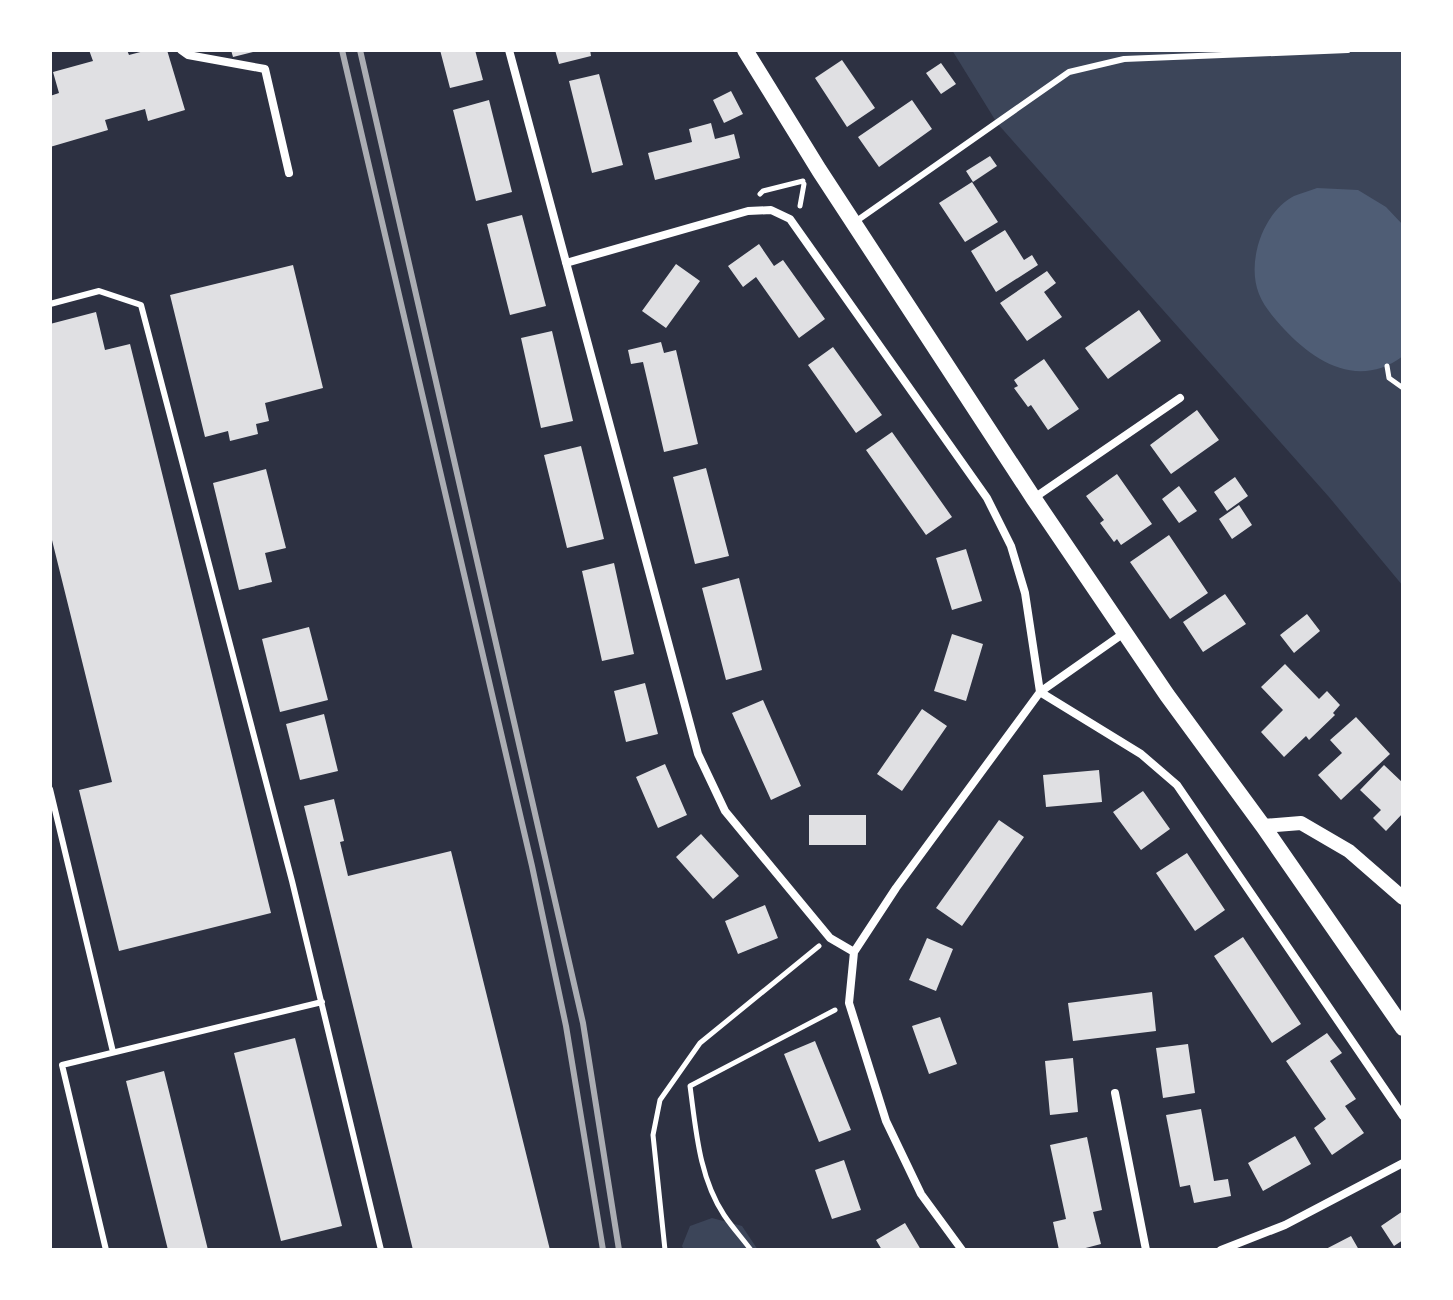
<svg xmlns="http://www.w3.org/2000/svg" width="1453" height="1300" font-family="'Source Serif 4',serif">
	<rect width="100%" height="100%" fill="#2d3142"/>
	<path fill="#3c4559" d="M952,50H1403V586L1329,497L997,123Z
		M712,1218L742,1226L758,1250H684L682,1246L690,1226Z"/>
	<path fill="#4f5d75" d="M1317,188L1358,190L1386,207L1403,225V356C1359,389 1316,363 1284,329C1275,319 1264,307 1259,294C1246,262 1263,212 1294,196C1301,193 1310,191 1317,188Z"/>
	<path fill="#e0e0e3" d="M89,50H127L129,55L148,50H167L185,110L148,121L145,109L105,120L108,130L50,147V96L59,93L53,72L93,61Z
		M231,50H257V51L233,57Z
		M440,50H475L483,80L450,88Z
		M555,50H590L591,56L559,64Z
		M842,60L875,108L847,127L815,78Z
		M941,63L956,84L941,94L926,73Z
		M599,74L623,165L592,173L569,81Z
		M731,91L743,114L724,123L713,100Z
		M489,100L512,192L476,201L453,110Z
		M912,100L932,129L879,167L858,137Z
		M711,123L715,139L734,134L740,158L655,180L648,153L692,142L689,129Z
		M990,156L997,166L973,182L966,171Z
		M972,182L998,222L965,242L939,203Z
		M522,215L546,306L510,315L487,224Z
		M1005,230L1024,260L1032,255L1038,265L996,292L971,251Z
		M759,244L774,266L783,260L825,319L799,338L756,277L743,287L728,266Z
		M676,264L700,281L666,328L642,311Z
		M293,265L323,388L265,403L269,421L256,424L258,434L230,441L228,431L205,437L170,295Z
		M1047,271L1056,283L1044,292L1062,317L1027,341L1000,303Z
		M1139,310L1161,341L1108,379L1085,348Z
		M96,312L105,350L130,344L271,913L119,951L79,790L112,782L50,532V324Z
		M552,331L573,421L541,428L521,338Z
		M661,342L664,353L676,350L698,444L664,452L643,362L631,364L628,350Z
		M833,347L882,415L856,433L808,365Z
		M1044,359L1079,409L1048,430L1031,405L1028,407L1014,388L1018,386L1014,380Z
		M1197,410L1219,440L1171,474L1150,445Z
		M892,432L952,517L926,535L866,450Z
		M581,446L604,539L567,548L544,455Z
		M706,468L729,556L695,564L673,477Z
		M266,469L286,548L265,553L272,582L239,590L213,483Z
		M1117,474L1152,524L1121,545L1117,539L1114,542L1100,523L1104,520L1086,496Z
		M1235,477L1248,496L1227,511L1214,492Z
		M1179,486L1197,511L1179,523L1162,499Z
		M1239,505L1252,525L1232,539L1219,519Z
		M1169,535L1208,593L1170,619L1130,562Z
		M966,549L982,601L952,610L936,558Z
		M614,563L634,654L602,661L582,571Z
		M739,578L762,670L726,680L702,588Z
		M1225,594L1246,624L1203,652L1183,622Z
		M1307,614L1320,631L1294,653L1280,635Z
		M309,627L328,700L280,712L262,639Z
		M952,634L983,644L966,701L934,691Z
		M1285,664L1319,699L1327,691L1340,705L1333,713L1335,715L1309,740L1306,736L1284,757L1261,732L1283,710L1261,687Z
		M645,683L658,734L626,742L614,691Z
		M763,700L801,786L771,800L732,713Z
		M922,709L947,726L902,791L877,774Z
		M324,714L338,771L300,780L286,724Z
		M1356,717L1390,754L1341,800L1318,775L1342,753L1330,740Z
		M665,764L687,815L658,828L636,777Z
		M1384,765L1403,783V813L1386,831L1373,818L1381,810L1360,790Z
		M1099,770L1102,802L1046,807L1043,775Z
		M1143,791L1170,829L1141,850L1113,812Z
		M334,799L344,841L340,842L348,876L451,851L550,1250H413L304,806Z
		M809,815H866V845H809Z
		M999,820L1024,837L962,926L936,908Z
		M701,834L739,876L713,899L676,857Z
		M1187,853L1225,910L1195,931L1156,873Z
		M765,905L778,938L738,954L725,921Z
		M1243,937L1301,1024L1272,1043L1214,956Z
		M927,938L953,949L936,991L909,980Z
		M1152,992L1156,1031L1073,1041L1068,1003Z
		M940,1017L957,1064L929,1074L912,1026Z
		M1327,1033L1342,1053L1330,1061L1356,1099L1345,1106L1364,1133L1332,1155L1314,1128L1326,1119L1286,1061Z
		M295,1038L342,1226L281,1241L234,1053Z
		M815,1041L851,1130L819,1142L784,1054Z
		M1188,1044L1195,1093L1163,1098L1156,1048Z
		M1073,1058L1078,1112L1050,1115L1045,1061Z
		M164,1071L208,1250H168L126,1081Z
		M1201,1109L1214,1181L1228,1179L1231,1196L1194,1203L1190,1185L1180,1187L1166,1115Z
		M1295,1136L1311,1164L1263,1191L1248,1163Z
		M1087,1137L1102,1210L1093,1212L1101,1244L1078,1250H1059L1053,1222L1066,1219L1050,1145Z
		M844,1160L861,1210L832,1219L815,1170Z
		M1403,1211V1240L1394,1246L1381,1226Z
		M905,1223L921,1250H882L876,1240Z
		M1351,1236L1359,1250H1324Z"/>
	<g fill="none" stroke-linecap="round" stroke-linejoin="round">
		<path stroke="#fff" stroke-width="5" d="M760,194L763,191L803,181
			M800,206L804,184
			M1387,366L1389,378L1403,388
			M665,1250L653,1135L660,1100L700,1043L819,946
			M751,1250C742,1238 732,1227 724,1215C699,1177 696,1130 690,1086L835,1010"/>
		<path stroke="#fff" stroke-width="6" d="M855,222L1069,72L1124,59L1348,50
			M50,304L99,291L141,305L292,881L381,1250
			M50,789L113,1052
			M106,1250L62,1065L322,1002"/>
		<path stroke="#fff" stroke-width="8" d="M181,50L188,55L265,69L289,173
			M509,50L698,754L725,811L830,938L854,952
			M566,263L748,211L771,210L790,219L987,498L1011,546L1025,593L1040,692L1141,754L1177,785L1403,1116
			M1034,498L1180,398
			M1115,1093L1146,1250
			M962,1250L921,1194L886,1121L849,1003L854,952L896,888L1040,692L1124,633
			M1221,1250L1285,1225L1403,1163"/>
		<path stroke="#fff" stroke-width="14" d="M1263,826L1301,823L1349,851L1403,898"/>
		<path stroke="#fff" stroke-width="16" d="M745,50L819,170L1034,499L1167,695L1263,826L1403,1028"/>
		<path stroke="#abadb3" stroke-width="6" d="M342,50L532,866L566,1026L603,1250
			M360,50L583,1023L619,1250"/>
	</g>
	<rect width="1453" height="1300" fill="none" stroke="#ffffff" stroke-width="104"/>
</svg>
